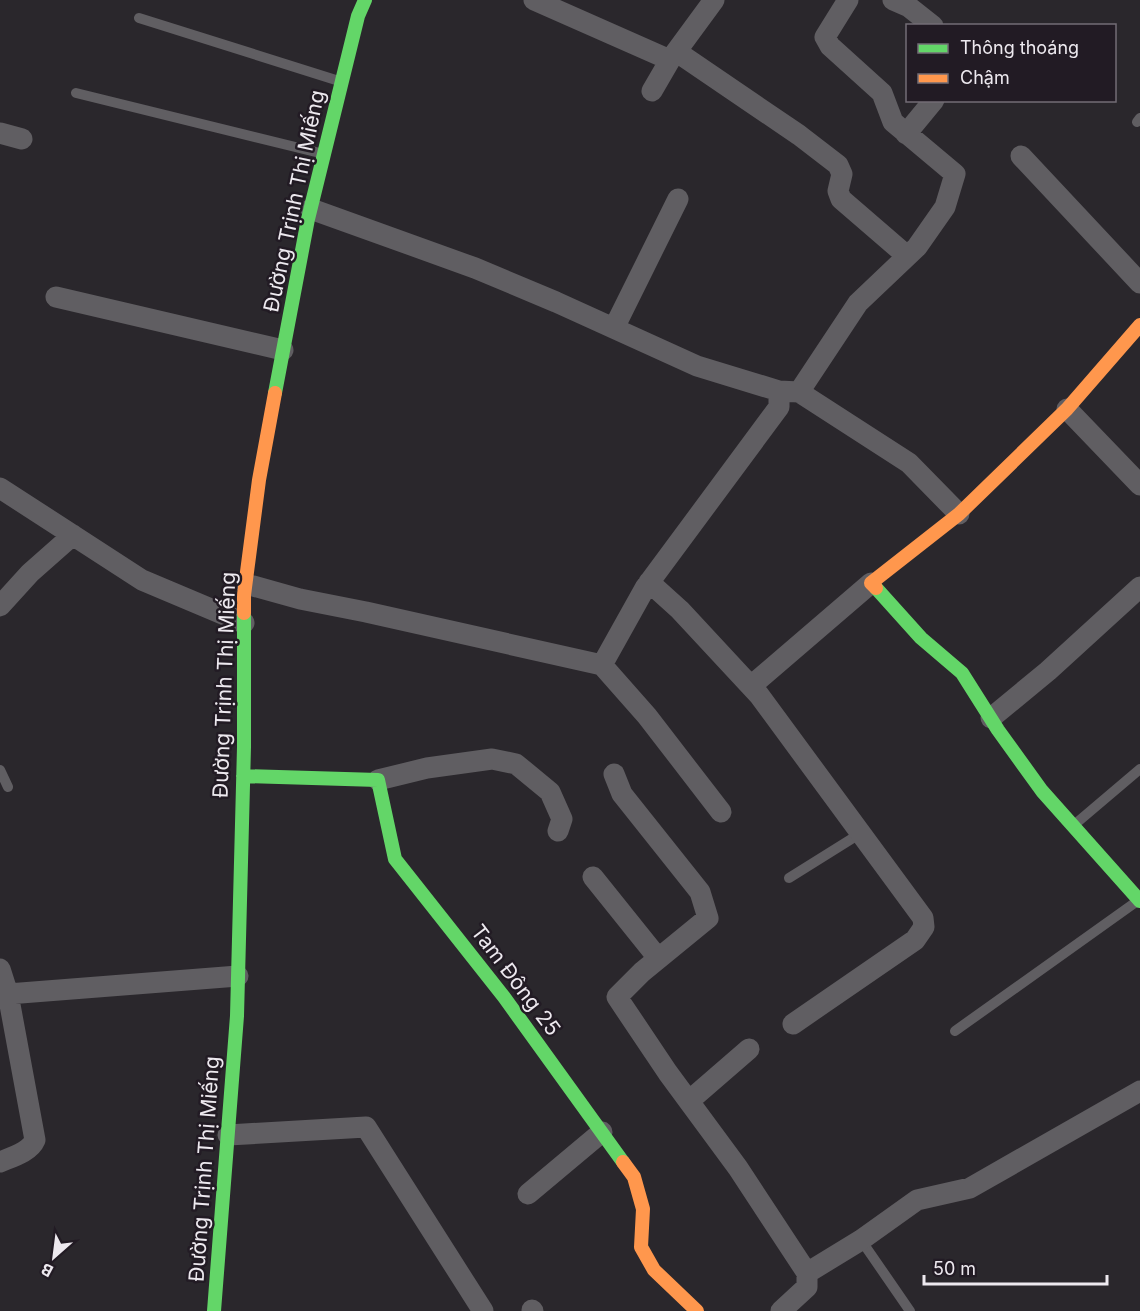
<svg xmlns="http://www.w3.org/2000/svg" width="1140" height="1311" font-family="Inter,sans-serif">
	<rect width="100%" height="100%" fill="#2a272c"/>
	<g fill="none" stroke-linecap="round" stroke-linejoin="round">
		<path stroke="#605e62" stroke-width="10" d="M139,18L339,81
			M76,93L324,154
			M1137,122L1140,118
			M0,770L8,787
			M1074,825L1140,769
			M789,878L861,833
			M955,1031L1136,902
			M861,1240L910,1311"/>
		<path stroke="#605e62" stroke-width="21" d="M534,0L670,60
			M893,0L909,7L933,26
			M677,52L799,135L838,165L842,174L838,191L841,199L907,256
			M652,91L670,60L714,0
			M0,133L22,139
			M906,134L934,100
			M1021,156L1140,283
			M311,209L475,268L556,302L697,366L779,391L799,392L909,463L959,514
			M56,297L283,350
			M614,328L678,199
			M799,392L858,303L917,247L945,207L955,174L893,122L882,93L830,46L825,37L848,0
			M1067,409L1140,485
			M0,488L142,580L244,623
			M649,582L680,610L759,695L923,918L924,927L915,940L793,1024
			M246,584L300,599L366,612L602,665L647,716L721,812
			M0,606L30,573L73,535
			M602,665L645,588L779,407V391
			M751,686L871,583
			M991,718L1048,671L1140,587
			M614,774L622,794L700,892L708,918L642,972L617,997L668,1073L738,1168L807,1273V1287L781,1311
			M378,780L427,768L492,759L516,764L550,792L562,819L558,831
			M593,877L658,958
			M0,969L8,994
			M689,1101L749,1049
			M228,1135L366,1127L483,1311
			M0,1162C12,1157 30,1152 35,1140L8,994L238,976
			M528,1194L602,1132
			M807,1273L861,1240L917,1200L970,1188L1140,1091
			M532,1310L533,1311"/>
		<path stroke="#63d668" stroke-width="14" d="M275,393L308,219L358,16L365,0
			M876,588L921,638L962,673L998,730L1042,791L1140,901
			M243,776L378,780L395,859L504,997L623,1162
			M214,1311L237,1016L244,747V613"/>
		<path stroke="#ff974d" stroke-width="14" d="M876,588L871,583L959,514L1067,409L1140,325
			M244,613V595L259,480L275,393
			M623,1162L634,1177L643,1209L641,1247L654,1270L697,1311"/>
	</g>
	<g text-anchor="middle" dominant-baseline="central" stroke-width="5" stroke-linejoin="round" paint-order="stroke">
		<g font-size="21" fill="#ede9ef" stroke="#221b24">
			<text transform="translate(294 201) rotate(-78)">Đường Trịnh Thị Miếng</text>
			<text transform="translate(224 685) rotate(-88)">Đường Trịnh Thị Miếng</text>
			<text transform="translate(516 980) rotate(53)">Tam Đông 25</text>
			<text transform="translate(204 1169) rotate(-86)">Đường Trịnh Thị Miếng</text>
		</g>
	</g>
	<rect x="906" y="24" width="210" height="78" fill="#221b24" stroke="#736d75" stroke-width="1.5"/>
	<rect x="918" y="44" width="30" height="9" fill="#63d668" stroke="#736d75" stroke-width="1.5"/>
	<text x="960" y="54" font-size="18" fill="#ede9ef">Thông thoáng</text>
	<rect x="918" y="74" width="30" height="9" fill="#ff974d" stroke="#736d75" stroke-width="1.5"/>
	<text x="960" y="84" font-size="18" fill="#ede9ef">Chậm</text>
	<g transform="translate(54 1257) rotate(208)" stroke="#221b24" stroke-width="4.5" paint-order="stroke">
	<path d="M0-4.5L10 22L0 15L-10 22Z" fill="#ede9ef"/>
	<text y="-9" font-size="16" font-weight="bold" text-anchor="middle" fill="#ede9ef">B</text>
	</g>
	<path d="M924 1275v9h183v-9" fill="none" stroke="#ede9ef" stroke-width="3"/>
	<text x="933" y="1275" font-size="18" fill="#ede9ef" stroke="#221b24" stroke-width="4.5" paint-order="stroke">50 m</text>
</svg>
